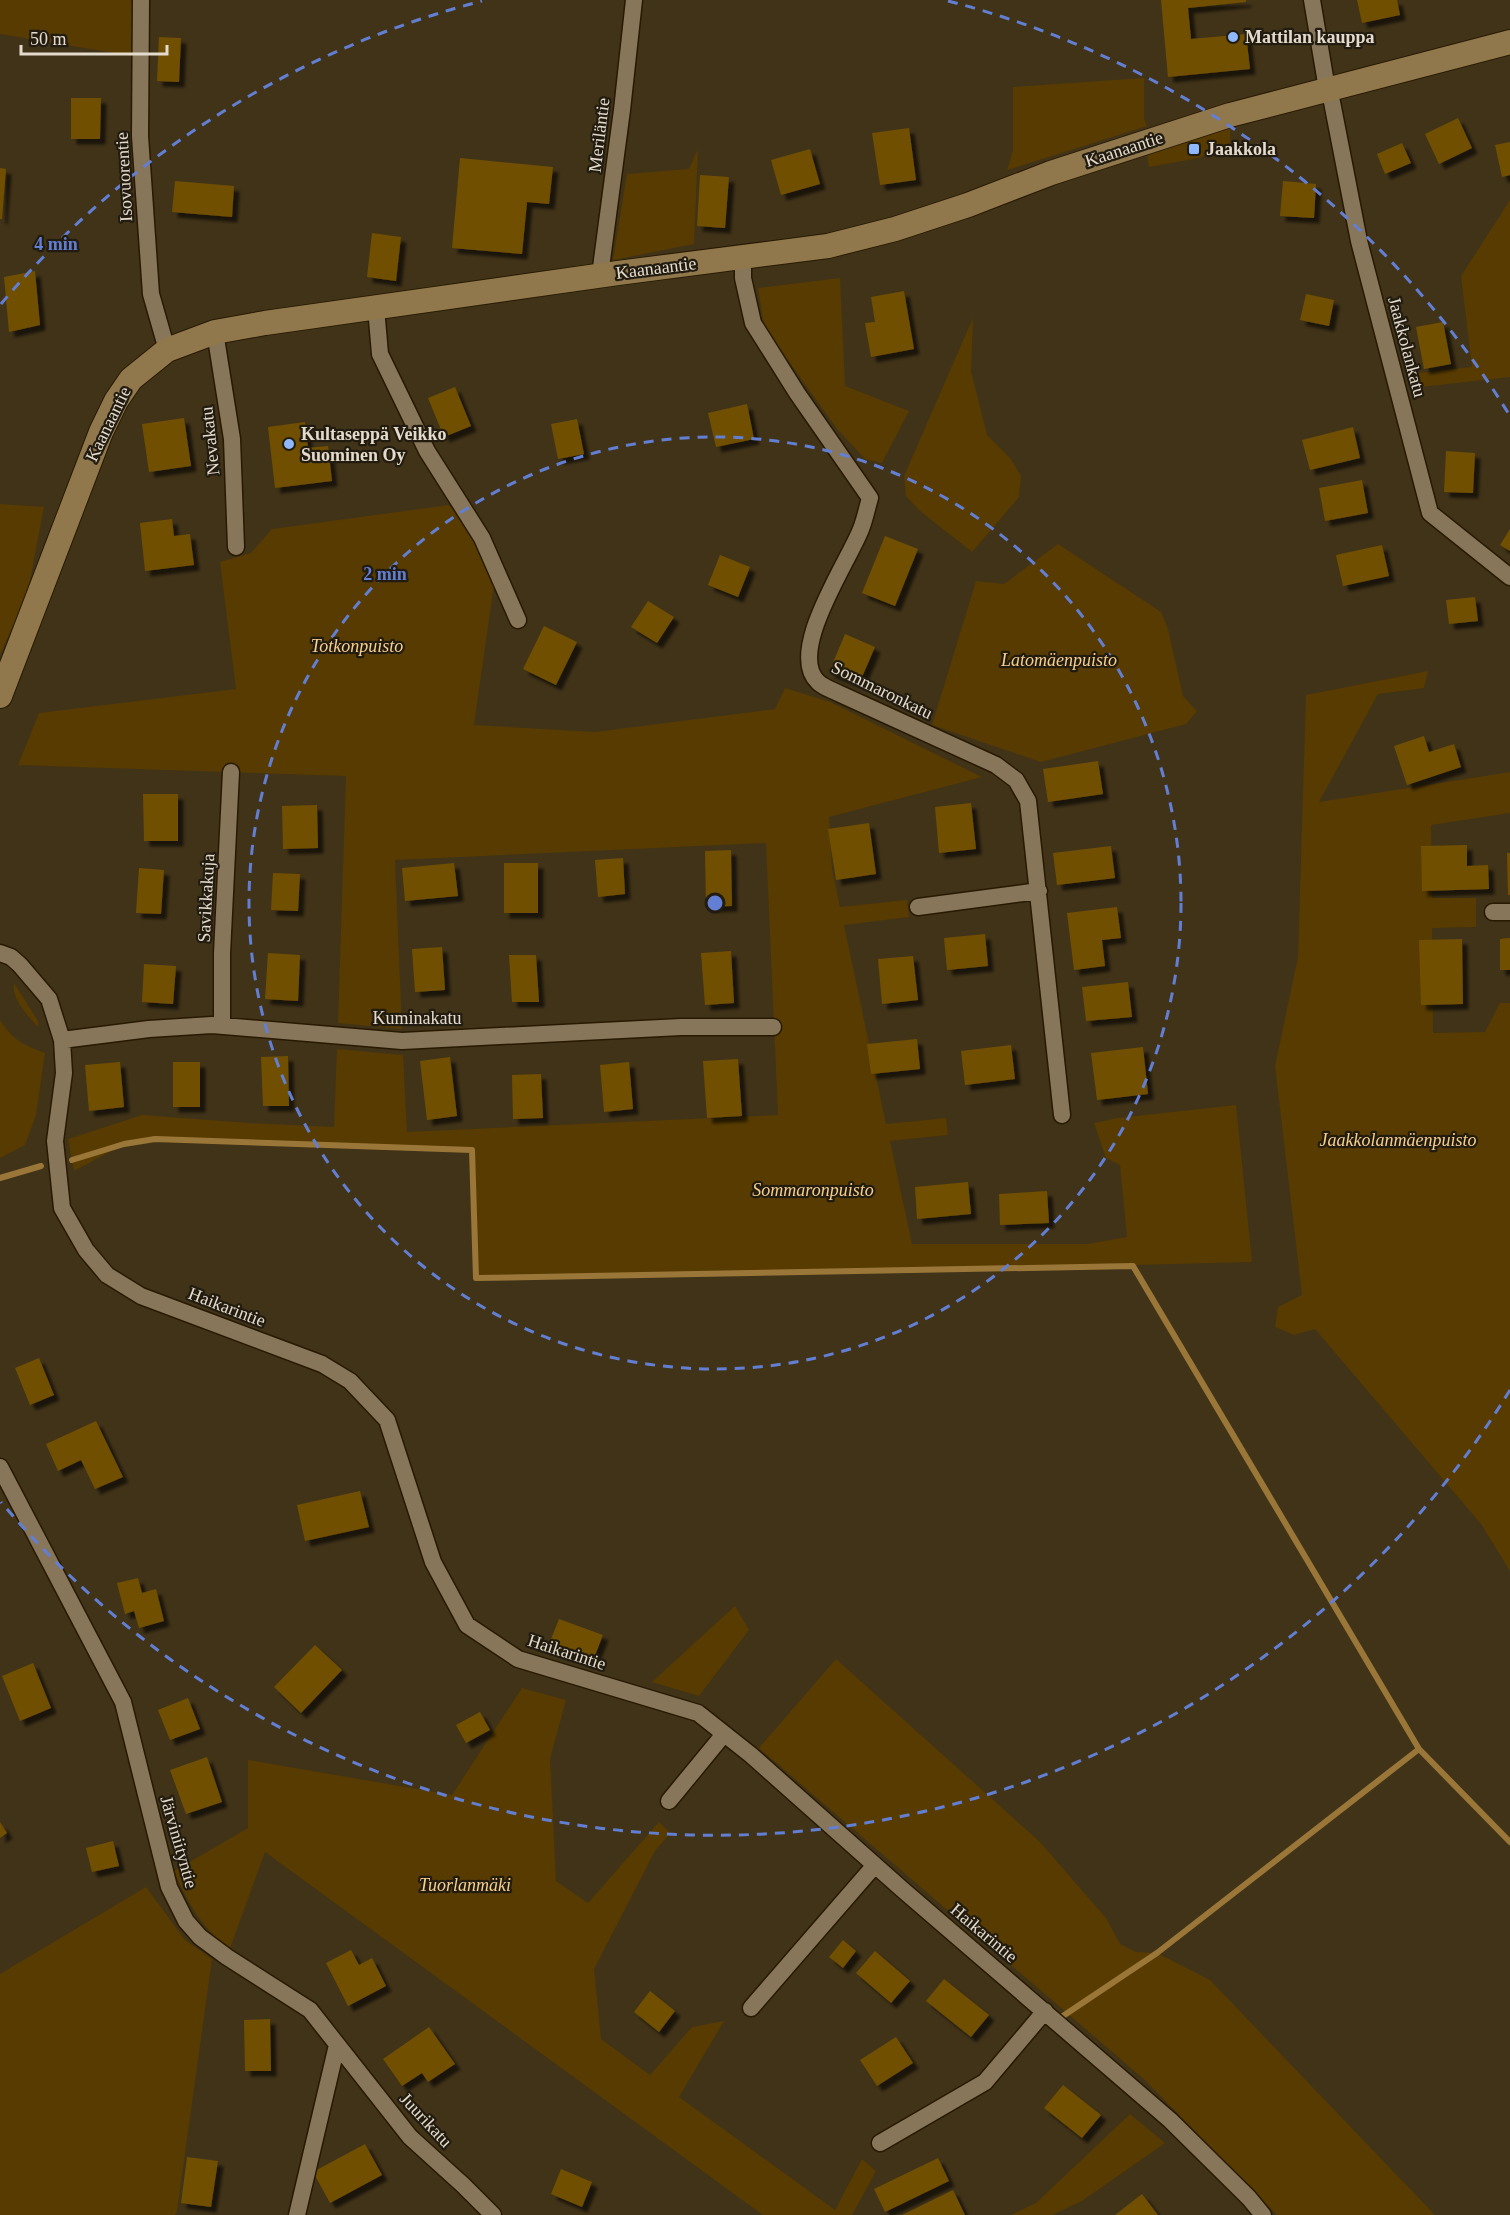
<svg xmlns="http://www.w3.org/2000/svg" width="1510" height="2215" font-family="'Times New Roman',serif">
	<defs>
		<filter id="shadow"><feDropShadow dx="5.5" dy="5.5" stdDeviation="1.5" flood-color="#0009"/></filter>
	</defs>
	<rect width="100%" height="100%" fill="#413318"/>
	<path fill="#573b00" d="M0,0H132V56L0,34Z
		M1144,78V118L1147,126L1007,170L1013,150V87Z
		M1230,115V144L1199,158L1149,167L1145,141Z
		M698,149L694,244L613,260L627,174L689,169Z
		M1510,200V377L1412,388L1408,374L1472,367L1461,276Z
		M840,278L845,386L909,411L882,463L865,459L838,430L792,366L764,325L758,288Z
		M973,318L971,371L987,435L1010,458L1021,476L1019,497L972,552L920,511L906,496L904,476Z
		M0,504L44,507L27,596L0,654Z
		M449,505L477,537L496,570L474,725L595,732L775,709L785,688L830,702L982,777L829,817L832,869L840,907L907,900L909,917L844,925L886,1124L946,1118L948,1135L890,1141L912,1244H1087L1127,1237L1120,1165L1106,1158L1094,1123L1118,1118L1236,1105L1252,1262L898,1271L476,1278L471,1150L155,1139L124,1144L74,1171L68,1139L142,1115L249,1123L334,1127L337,1049L403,1055L407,1132L778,1115L766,843L395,860L402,1029L338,1023L346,776L18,765L39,713L236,689L220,562L251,553L272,529Z
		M1058,544L1161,612L1168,629L1183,696L1197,711L1186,724L1041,762L932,725L976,581L1004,584Z
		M1428,671L1424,688L1378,694L1319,802L1510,772V813L1431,825L1432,898H1476V927L1432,928L1433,1033L1485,1032L1500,1003H1510V1571L1481,1524L1315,1329L1294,1335L1275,1327L1278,1307L1302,1295L1275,1066L1298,957L1306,695Z
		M14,983L38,1021V1027C28,1016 11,999 14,983Z
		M0,1020C14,1041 22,1044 45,1053L36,1115L25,1145L0,1158Z
		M735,1606L749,1630L699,1696L652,1682Z
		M836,1659L1040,1842L1106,1918L1120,1944L1136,1952L1157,1953L1210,1980L1435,2215H1277L1146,2081L759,1748Z
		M522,1688L566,1700L550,1759L556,1881L588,1903L659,1822L670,1833L655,1851L594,1969L601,2039L650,2075L692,2027L724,2021L679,2097L835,2210L862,2159L876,2171L852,2215H763L265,1852L229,1951C201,1924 189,1906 174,1871L248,1828V1760L452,1795Z
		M146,1887L185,1940L212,1959L177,2211L175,2215H0V1974Z
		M1130,2114L1165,2143L1082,2201L1052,2215H1011L1036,2203Z"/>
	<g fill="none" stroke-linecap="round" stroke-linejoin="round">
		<path stroke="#9a7738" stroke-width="6" d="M72,1160L124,1144L155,1139L472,1150L476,1278L1133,1266L1419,1749L1510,1842
			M0,1178L41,1166
			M1057,2020L1157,1953L1419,1749"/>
	</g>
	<path fill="#704f04" filter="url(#shadow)" d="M1161,0H1246V2L1188,8L1191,39L1246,34L1250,69L1168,77Z
		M1357,0H1397L1400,15L1362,23Z
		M159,37L181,38L179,82L157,81Z
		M71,98H101L100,139H71Z
		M1458,118L1472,148L1439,164L1425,134Z
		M909,128L916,180L880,185L872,133Z
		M1510,142V175L1502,177L1495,145Z
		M1402,143L1411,163L1385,174L1377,154Z
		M810,149L820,184L781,195L771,160Z
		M460,158L553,167L549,204L527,202L522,254L452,248Z
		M0,168L6,169L2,219H0Z
		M700,175L729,177L725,228L697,226Z
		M175,181L234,186L232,217L172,212Z
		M1283,181L1316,184L1314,218L1280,216Z
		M372,233L401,237L396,281L367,277Z
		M35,271L40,325L9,332L4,277Z
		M904,291L914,349L871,357L865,323L875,322L871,297Z
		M1306,294L1334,300L1329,326L1300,320Z
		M1443,322L1451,364L1424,369L1416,327Z
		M455,387L471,426L444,437L428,398Z
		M747,404L754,439L716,447L708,413Z
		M184,418L191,466L149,472L142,424Z
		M577,419L584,454L558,459L551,424Z
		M305,422L308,448L328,446L332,481L275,488L268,427Z
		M1353,427L1360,458L1310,470L1302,440Z
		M1446,451L1475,453L1473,493L1444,492Z
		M1362,480L1368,513L1325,521L1319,488Z
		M172,519L174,536L190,534L194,565L145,571L140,523Z
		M1510,529V551L1500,545Z
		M885,536L918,549L895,606L862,593Z
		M1382,545L1389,576L1343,586L1336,555Z
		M720,555L750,567L738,597L708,585Z
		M1475,597L1478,621L1449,624L1446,600Z
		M648,601L674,617L657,643L631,627Z
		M544,626L577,642L556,685L523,669Z
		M845,634L875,647L859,684L829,672Z
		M1424,736L1429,752L1454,744L1461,767L1407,785L1394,746Z
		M1098,761L1103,794L1048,802L1043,769Z
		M143,794H178V841H144Z
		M971,803L976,849L939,853L935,807Z
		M317,805L318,848L283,849L282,806Z
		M869,823L876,874L836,880L828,829Z
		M1467,845V866L1488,865L1489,889L1422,891L1421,846Z
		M1111,846L1115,878L1057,885L1053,853Z
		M731,850L732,906L706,907L705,851Z
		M1507,853H1510V895H1508Z
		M623,858L625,894L598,897L595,860Z
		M454,863L458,896L405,901L402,868Z
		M504,863H538V913H504Z
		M139,868L164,870L161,914L136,913Z
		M273,873L300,874L298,911L271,910Z
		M1117,907L1121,938L1102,940L1105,966L1074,970L1067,913Z
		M985,934L988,966L947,970L944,938Z
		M1510,938V970H1500V939Z
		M1462,939L1463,1004L1421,1005L1419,940Z
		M442,947L445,990L415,992L412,949Z
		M731,951L734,1003L705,1005L701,953Z
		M268,953L300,955L298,1001L265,999Z
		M509,955H536L539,1002H512Z
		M913,956L918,1000L882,1004L878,959Z
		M144,964L176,966L173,1004L142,1002Z
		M1128,982L1132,1017L1086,1021L1082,987Z
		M917,1039L920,1069L871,1074L867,1044Z
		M1011,1045L1015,1079L965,1085L961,1051Z
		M1143,1047L1148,1094L1097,1100L1091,1053Z
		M288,1056L289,1106H263L261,1057Z
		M450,1057L457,1116L427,1120L420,1061Z
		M738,1059L742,1116L707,1118L703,1061Z
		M120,1062L124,1107L89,1111L85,1065Z
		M173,1062H200V1107H173Z
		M629,1062L633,1109L604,1112L600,1065Z
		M541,1074L543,1118L513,1119L512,1075Z
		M968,1182L971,1214L917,1219L915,1187Z
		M1047,1191L1049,1223L1000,1225L999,1194Z
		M39,1358L54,1395L30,1405L15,1368Z
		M96,1421L123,1477L95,1489L81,1460L58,1471L46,1444Z
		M360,1491L369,1527L305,1541L297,1505Z
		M138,1578L142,1593L156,1589L164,1621L139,1628L134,1611L125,1614L117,1583Z
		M559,1619L603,1635L592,1663L548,1647Z
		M315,1645L342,1670L301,1713L274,1687Z
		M33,1663L51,1708L20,1721L2,1676Z
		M188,1698L200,1729L170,1740L158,1710Z
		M480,1712L490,1730L466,1743L456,1725Z
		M207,1757L222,1802L186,1814L170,1770Z
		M0,1822L7,1833L0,1838Z
		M113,1841L119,1866L92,1872L86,1848Z
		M843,1940L856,1951L843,1968L829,1957Z
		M351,1950L359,1965L372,1958L386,1986L348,2006L326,1963Z
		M875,1951L910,1981L891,2003L856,1973Z
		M944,1979L989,2015L971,2037L926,2001Z
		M650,1991L675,2011L659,2032L634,2012Z
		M270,2019L271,2071H245L244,2020Z
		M429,2027L455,2064L428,2082L422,2073L402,2086L383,2059Z
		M896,2037L913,2063L877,2086L860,2060Z
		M1063,2085L1101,2115L1082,2138L1044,2108Z
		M365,2144L382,2175L330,2203L313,2172Z
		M187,2157L218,2161L211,2207L181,2203Z
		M938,2158L949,2181L885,2212L874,2189Z
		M561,2169L592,2182L582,2207L551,2194Z
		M953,2190L965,2215H902Z
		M1142,2194L1158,2215H1115Z"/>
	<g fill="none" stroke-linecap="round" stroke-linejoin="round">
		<g stroke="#281a01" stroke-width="19">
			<path id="street" d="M141,0L140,136L151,294L167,350
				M1312,0L1327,89L1332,102L1359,241L1430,513L1510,577
				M743,258V278L753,323L797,393L870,498C867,508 865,519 861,529C849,561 786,652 818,682C823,687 832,690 838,693L996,765L1016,780L1028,801L1062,1115
				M600,275L622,110L634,0
				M376,308L380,354L427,451L482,538L518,620
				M215,332L232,439L236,547
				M918,907L1039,891
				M1493,912H1510
				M0,953L11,957L20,965L49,999L62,1040L64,1073L55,1141L62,1208L86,1250L107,1275L141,1296L322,1364L350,1381L387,1420L433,1562L467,1625L518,1659L698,1713L751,1755L903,1890L1170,2120L1249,2198L1263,2215
				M222,1025V953L231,772
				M62,1040L149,1029L212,1025L402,1041L681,1027H773
				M0,1467L123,1702L169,1887L186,1921L200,1937L227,1957L310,2010L410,2137L463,2185L493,2215
				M669,1801L724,1734
				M751,2008L875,1865
				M880,2143L985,2082L1045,2011
				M297,2215L337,2045"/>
		</g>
		<g stroke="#281a01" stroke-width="26">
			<path id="secondary" d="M0,696L101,432L116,401L131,379L167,350L215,332L265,323L618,273L828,246L895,229L968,205L1051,173L1230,115L1510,42"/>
		</g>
		<use href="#street" stroke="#87765a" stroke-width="16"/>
		<use href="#secondary" stroke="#90784c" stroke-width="24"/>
	</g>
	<g fill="none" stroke="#637fd4" stroke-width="3" stroke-dasharray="10 8">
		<circle cx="715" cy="903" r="466"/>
		<path d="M1510 1390A932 932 0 0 1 1 1502M1 304A932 932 0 0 1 482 1M948 1A932 932 0 0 1 1510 416"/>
	</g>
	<g fill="#8fb8fd" stroke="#221c10" stroke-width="2">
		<circle cx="1233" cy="37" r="6"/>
		<rect x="1188" y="143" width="12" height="12" rx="3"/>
		<circle cx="289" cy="444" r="6"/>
	</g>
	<g text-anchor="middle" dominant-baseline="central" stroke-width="4.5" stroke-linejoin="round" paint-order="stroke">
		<g font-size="18" font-weight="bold" fill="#e4dbcc" stroke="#221c10" text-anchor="start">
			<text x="1245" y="37">Mattilan kauppa</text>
			<text x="1206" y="149">Jaakkola</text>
			<text x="301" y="434">Kultaseppä Veikko<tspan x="301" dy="21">Suominen Oy</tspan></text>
		</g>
		<g font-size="18" fill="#e4dbcc" stroke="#221c10">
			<text transform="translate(599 135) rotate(-83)">Meriläntie</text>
			<text transform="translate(1124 149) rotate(-18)">Kaanaantie</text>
			<text transform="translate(124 177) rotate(-93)">Isovuorentie</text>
			<text transform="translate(656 268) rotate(-7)">Kaanaantie</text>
			<text transform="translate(1407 347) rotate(75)">Jaakkolankatu</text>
			<text transform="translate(108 424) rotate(-64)">Kaanaantie</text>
			<text transform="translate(210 441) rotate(-96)">Nevakatu</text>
			<text transform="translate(882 690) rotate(26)">Sommaronkatu</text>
			<text transform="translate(206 898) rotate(-87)">Savikkakuja</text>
			<text x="417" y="1018">Kuminakatu</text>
			<text transform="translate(227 1307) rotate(21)">Haikarintie</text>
			<text transform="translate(567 1652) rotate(18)">Haikarintie</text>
			<text transform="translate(179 1842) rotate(74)">Järviniityntie</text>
			<text transform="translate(984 1933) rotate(40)">Haikarintie</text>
			<text transform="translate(426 2120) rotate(47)">Juurikatu</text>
		</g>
		<g font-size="18" font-style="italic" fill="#f7cf8b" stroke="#221c10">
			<text x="357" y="646">Totkonpuisto</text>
			<text x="1059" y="660">Latomäenpuisto</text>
			<text x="1398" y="1140">Jaakkolanmäenpuisto</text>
			<text x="813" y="1190">Sommaronpuisto</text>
			<text x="465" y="1885">Tuorlanmäki</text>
		</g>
	</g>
	<circle cx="715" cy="903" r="9" fill="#637fd4" stroke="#221c10" stroke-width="3"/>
	<g font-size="18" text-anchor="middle" font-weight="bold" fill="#637fd4" stroke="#221c10" stroke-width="4.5" stroke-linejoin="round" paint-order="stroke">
		<text x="56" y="250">4 min</text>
		<text x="385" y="580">2 min</text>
	</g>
	<path d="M21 45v9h146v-9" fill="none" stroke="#e4dbcc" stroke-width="3"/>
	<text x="30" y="45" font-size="18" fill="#e4dbcc" stroke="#221c10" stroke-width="4.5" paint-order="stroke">50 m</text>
</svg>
